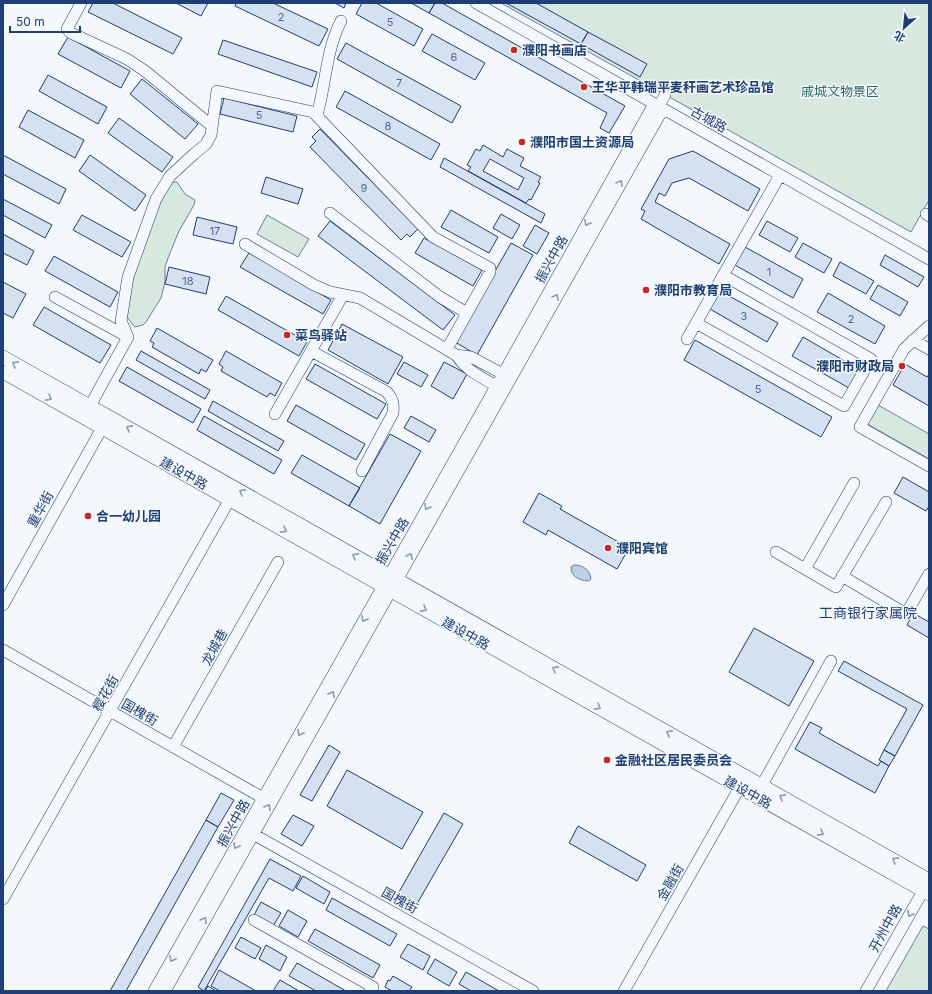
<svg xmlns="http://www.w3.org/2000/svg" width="932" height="994" font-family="Inter,'Noto Sans SC',sans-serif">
	<rect width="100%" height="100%" fill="#f4f7fb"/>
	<path fill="#d7e8df" stroke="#687fa3" d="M501,3H929V200L911,232Z
		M173,182H177L185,194L195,200L194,205L179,231L168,258L165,267V282L161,298L146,322L143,325L135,327L127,317L129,293L141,249L159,205L167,188Z
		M267,215L309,239L298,257L257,234Z
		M878,405L929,434V459L867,424Z
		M923,926L929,929V991H886Z"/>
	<path fill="#bed0e5" stroke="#687fa3" d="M574,565C582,565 590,569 591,579L588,581C579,580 571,577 571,567Z"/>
	<path fill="#d5e0f0" stroke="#1d3f73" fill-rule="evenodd" d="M93,3H113L182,38L173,54L88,12Z
		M176,3H208L201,16Z
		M236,3H273L328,29L319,46L235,6Z
		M335,3H346L344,8Z
		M362,3H376L423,29L414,46L356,14Z
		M411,3H435L429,13Z
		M435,3H442L625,106L609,133L600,128L607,113L429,13Z
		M506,3H536L588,32L581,44Z
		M588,32L647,64L640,77L581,44Z
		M432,34L485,63L475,80L422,51Z
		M68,37L130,71L121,88L58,54Z
		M223,40L317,72L312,87L218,54Z
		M346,43L461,106L452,123L337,59Z
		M48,75L107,107L98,124L39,91Z
		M142,79L198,124L185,139L130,94Z
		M345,91L440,144L431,160L336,107Z
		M224,98L297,116L293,132L220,114Z
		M28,110L84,140L75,158L19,127Z
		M119,118L173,157L162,172L108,133Z
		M320,129L418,229L410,237L407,234L401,240L310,147L316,141L312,137Z
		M483,145L503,157L507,149L524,158L520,166L541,177L538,182L540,183L531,200L529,199L526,203L468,171L471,167L467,165L476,149L480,151ZM490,159L524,178L518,190L483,171Z
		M693,151L760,189L748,211L689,178L672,183L665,196L659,193L655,202L730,244L719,264L641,219L645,211L641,209L669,159Z
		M3,155L66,189L59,204L3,174Z
		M90,155L146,195L135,211L79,171Z
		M444,158L545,214L541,223L440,167Z
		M266,177L303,189L298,204L261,193Z
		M3,199L52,225L45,238L3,215Z
		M451,210L498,237L489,253L441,227Z
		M501,214L520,225L512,239L493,228Z
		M82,215L131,242L122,257L73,230Z
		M197,217L237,227L233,244L193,235Z
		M330,221L455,315L443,330L318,236Z
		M767,221L798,238L790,252L759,235Z
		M535,225L549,233L537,254L523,246Z
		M3,234L34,251L27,265L3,253Z
		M424,238L482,270L473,286L415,253Z
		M511,243L533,255L477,355L455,342Z
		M803,243L832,259L824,273L795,257Z
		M745,247L803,279L793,298L735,265Z
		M249,253L331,300L323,314L240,267Z
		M885,255L924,277L918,287L880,265Z
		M54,256L118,292L110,307L45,271Z
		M840,262L874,281L866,294L833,276Z
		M169,267L210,277L206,294L165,284Z
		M3,282L26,294L13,318L3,313Z
		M878,285L908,302L900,316L870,299Z
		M720,291L778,323L767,342L710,309Z
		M828,293L885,326L875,344L817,312Z
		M226,296L307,342L299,356L218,310Z
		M44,307L111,345L100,363L33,325Z
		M342,324L403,357L388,384L328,350Z
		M157,328L213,360L206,372L201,369L199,374L152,347L154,343L150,341Z
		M803,337L860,370L849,388L792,356Z
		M695,340L832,417L821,437L684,360Z
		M141,351L210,390L205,399L136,360Z
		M226,351L282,383L275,396L270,393L267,397L221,371L223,367L219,364Z
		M404,362L428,375L421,387L397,374Z
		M444,362L467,374L453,399L431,386Z
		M315,364L386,404L377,419L306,379Z
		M905,364L927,377L929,374V406L893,385Z
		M127,367L201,409L193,423L119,381Z
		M213,401L284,441L278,451L208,411Z
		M296,405L365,444L356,460L287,421Z
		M204,416L282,460L274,474L197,430Z
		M411,416L436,430L429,442L404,428Z
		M390,434L421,451L380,524L349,506Z
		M302,455L360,488L349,506L291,473Z
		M903,477L929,492V506L926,511L894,493Z
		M539,493L562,506L560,509L629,548L617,569L548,530L546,535L523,522Z
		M913,613L929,622V638L907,625Z
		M754,628L814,661L789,706L729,672Z
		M844,661L923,705L895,756L884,750L907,709L838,671Z
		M810,722L822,728L819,733L878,766L881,761L889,766L875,793L795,749Z
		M329,745L340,752L312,801L300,795Z
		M884,750L895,756L889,766L879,760Z
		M347,770L423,812L402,849L327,806Z
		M221,793L234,800L218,827L206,820Z
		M444,813L463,824L414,909L395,899Z
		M293,815L314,826L302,846L281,834Z
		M206,820L218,827L126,991H110Z
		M578,826L646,865L637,881L569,843Z
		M270,859L301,876L293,891L269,878L204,991L198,987Z
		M303,876L330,892L324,904L296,888Z
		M332,898L397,934L390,946L326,910Z
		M261,902L281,913L273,926L254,915Z
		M288,910L307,921L298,937L279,926Z
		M315,929L380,965L373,978L308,941Z
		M241,937L261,948L255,959L235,948Z
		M408,944L430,956L423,970L400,957Z
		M266,945L287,957L280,971L259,959Z
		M435,959L457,972L449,986L427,973Z
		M297,963L346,991H316L289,976Z
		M219,970L256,991H220L211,986Z
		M466,972L499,991H471L459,984Z
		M393,976L412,987L409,991H392L385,987L388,980L390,981Z
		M280,980L299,991H273Z
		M208,986L216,991H205Z"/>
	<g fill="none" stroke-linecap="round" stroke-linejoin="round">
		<g stroke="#1d3f73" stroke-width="12">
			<path id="minor" d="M81,3L67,29L71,33L127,59L145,71L212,126
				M476,3L929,259
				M659,106L665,95
				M317,115C326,84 326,50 341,21
				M330,213L440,297L467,313
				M926,214L929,216
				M245,244L314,285L330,292L360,298L456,355C467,371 480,376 496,386
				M55,297L128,337L90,406
				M696,323L844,406L871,359L723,275
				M929,326L904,349L860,427L929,466
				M128,337L121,321L128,277L156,199L170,176L194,154L206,144L211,135L217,91L313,112L433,237L490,268V272L447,349
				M687,339L780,175
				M913,340L929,349
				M311,351L387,392C393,399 394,404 393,413L362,471
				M456,355L471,357L503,374
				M275,414L343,295
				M776,552L836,587L886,502
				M805,569L854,483
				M842,576L906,614L929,574
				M3,605L102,428
				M3,650L263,798
				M173,747L278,562
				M762,785L831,661
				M253,834L533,991
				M3,899L230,499
				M254,920L373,987L370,991
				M154,991L503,374L654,104
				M165,991L663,109
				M624,991L740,787
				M866,991L927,884"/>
		</g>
		<g stroke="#1d3f73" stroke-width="14">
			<path id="major" d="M3,357L929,880
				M3,372L929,894"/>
		</g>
		<use href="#minor" stroke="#f4f7fb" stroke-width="11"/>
		<use href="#major" stroke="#f4f7fb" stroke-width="13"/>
	</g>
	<defs><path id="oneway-chevron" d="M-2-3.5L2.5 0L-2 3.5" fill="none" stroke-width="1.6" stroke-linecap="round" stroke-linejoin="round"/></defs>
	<g stroke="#889bb7">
		<use href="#oneway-chevron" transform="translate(620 183) rotate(-60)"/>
		<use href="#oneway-chevron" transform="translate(587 223) rotate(119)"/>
		<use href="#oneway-chevron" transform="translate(556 297) rotate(-61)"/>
		<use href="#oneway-chevron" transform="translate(15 364) rotate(-151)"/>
		<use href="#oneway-chevron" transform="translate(49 398) rotate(29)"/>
		<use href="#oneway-chevron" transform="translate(129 428) rotate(-151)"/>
		<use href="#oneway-chevron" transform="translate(242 492) rotate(-151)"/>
		<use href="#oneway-chevron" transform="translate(427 507) rotate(120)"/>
		<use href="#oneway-chevron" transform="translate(284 530) rotate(29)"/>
		<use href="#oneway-chevron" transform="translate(355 556) rotate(-151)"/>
		<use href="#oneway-chevron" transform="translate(410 556) rotate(-61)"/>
		<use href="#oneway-chevron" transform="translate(424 609) rotate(29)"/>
		<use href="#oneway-chevron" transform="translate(364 619) rotate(119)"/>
		<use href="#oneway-chevron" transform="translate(555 669) rotate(-151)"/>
		<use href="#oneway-chevron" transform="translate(332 694) rotate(-61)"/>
		<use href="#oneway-chevron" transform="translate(598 707) rotate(29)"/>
		<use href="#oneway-chevron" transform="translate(300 733) rotate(119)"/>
		<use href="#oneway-chevron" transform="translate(669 733) rotate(-151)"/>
		<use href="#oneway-chevron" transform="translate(782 797) rotate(-151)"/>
		<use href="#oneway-chevron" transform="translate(268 807) rotate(-61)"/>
		<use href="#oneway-chevron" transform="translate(821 833) rotate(29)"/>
		<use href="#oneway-chevron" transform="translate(236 846) rotate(119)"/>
		<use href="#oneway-chevron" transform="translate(895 860) rotate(-151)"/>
		<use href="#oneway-chevron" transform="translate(910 914) rotate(119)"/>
		<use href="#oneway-chevron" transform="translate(204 920) rotate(-61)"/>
		<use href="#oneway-chevron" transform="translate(172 959) rotate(119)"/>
	</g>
	<g fill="#c62828" stroke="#f4f7fb" stroke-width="1.5">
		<circle cx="514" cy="50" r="4"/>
		<circle cx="584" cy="87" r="4"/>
		<circle cx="522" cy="142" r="4"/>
		<circle cx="646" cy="290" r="4"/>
		<circle cx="287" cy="335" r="4"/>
		<circle cx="902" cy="366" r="4"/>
		<circle cx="88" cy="516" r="4"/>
		<circle cx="608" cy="548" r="4"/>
		<circle cx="607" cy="760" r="4"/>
	</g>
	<g text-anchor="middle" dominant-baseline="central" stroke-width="3" stroke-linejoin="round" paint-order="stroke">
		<g font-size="11" fill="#4b6792">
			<text x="281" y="17">2</text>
			<text x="390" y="22">5</text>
			<text x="454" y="57">6</text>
			<text x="399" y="83">7</text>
			<text x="259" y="115">5</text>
			<text x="388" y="126">8</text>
			<text x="364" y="188">9</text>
			<text x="215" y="231">17</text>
			<text x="769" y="272">1</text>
			<text x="188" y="281">18</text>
			<text x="744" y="316">3</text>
			<text x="851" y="319">2</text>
			<text x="758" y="389">5</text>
		</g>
		<g font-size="13" font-weight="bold" fill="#1d3f73" stroke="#f4f7fb" text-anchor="start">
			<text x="522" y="50">濮阳书画店</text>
			<text x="592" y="87">王华平韩瑞平麦秆画艺术珍品馆</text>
			<text x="530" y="142">濮阳市国土资源局</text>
			<text x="654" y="290">濮阳市教育局</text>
			<text x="295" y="335">菜鸟驿站</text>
			<text x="894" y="366" text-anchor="end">濮阳市财政局</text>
			<text x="96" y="516">合一幼儿园</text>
			<text x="616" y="548">濮阳宾馆</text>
			<text x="615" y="760">金融社区居民委员会</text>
		</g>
		<g font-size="13" fill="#2c6c60" stroke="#f4f7fb">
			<text x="840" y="91">戚城文物景区</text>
		</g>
		<g font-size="13" fill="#1d3f73" stroke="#f4f7fb">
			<text transform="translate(709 119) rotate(29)">古城路</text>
			<text transform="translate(551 259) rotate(-61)">振兴中路</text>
			<text transform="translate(184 473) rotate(29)">建设中路</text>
			<text transform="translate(40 509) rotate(-61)">重华街</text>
			<text transform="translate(392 541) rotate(-60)">振兴中路</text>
			<text transform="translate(466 633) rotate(29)">建设中路</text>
			<text transform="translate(214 647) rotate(-61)">龙城巷</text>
			<text transform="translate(105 693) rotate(-61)">樱花街</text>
			<text transform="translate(140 712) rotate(30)">国槐街</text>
			<text transform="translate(748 792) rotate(29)">建设中路</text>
			<text transform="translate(233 823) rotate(-61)">振兴中路</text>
			<text transform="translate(670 882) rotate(-60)">金融街</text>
			<text transform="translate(400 900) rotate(29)">国槐街</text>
			<text transform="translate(885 928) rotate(-61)">开州中路</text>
		</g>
		<g font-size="14" fill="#1d3f73" stroke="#f4f7fb">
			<text x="868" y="612">工商银行家属院</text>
		</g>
	</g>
	<rect width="932" height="994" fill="none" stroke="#1d3f73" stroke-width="8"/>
	<g transform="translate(904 28) rotate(207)" stroke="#f4f7fb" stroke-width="3" paint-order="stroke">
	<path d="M0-3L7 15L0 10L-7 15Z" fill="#1d3f73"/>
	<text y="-6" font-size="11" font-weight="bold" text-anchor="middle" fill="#1d3f73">北</text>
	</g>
	<path d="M10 26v6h70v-6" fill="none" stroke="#1d3f73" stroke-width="2"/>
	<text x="16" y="26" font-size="12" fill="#1d3f73" stroke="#f4f7fb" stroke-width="3" paint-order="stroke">50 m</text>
</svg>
